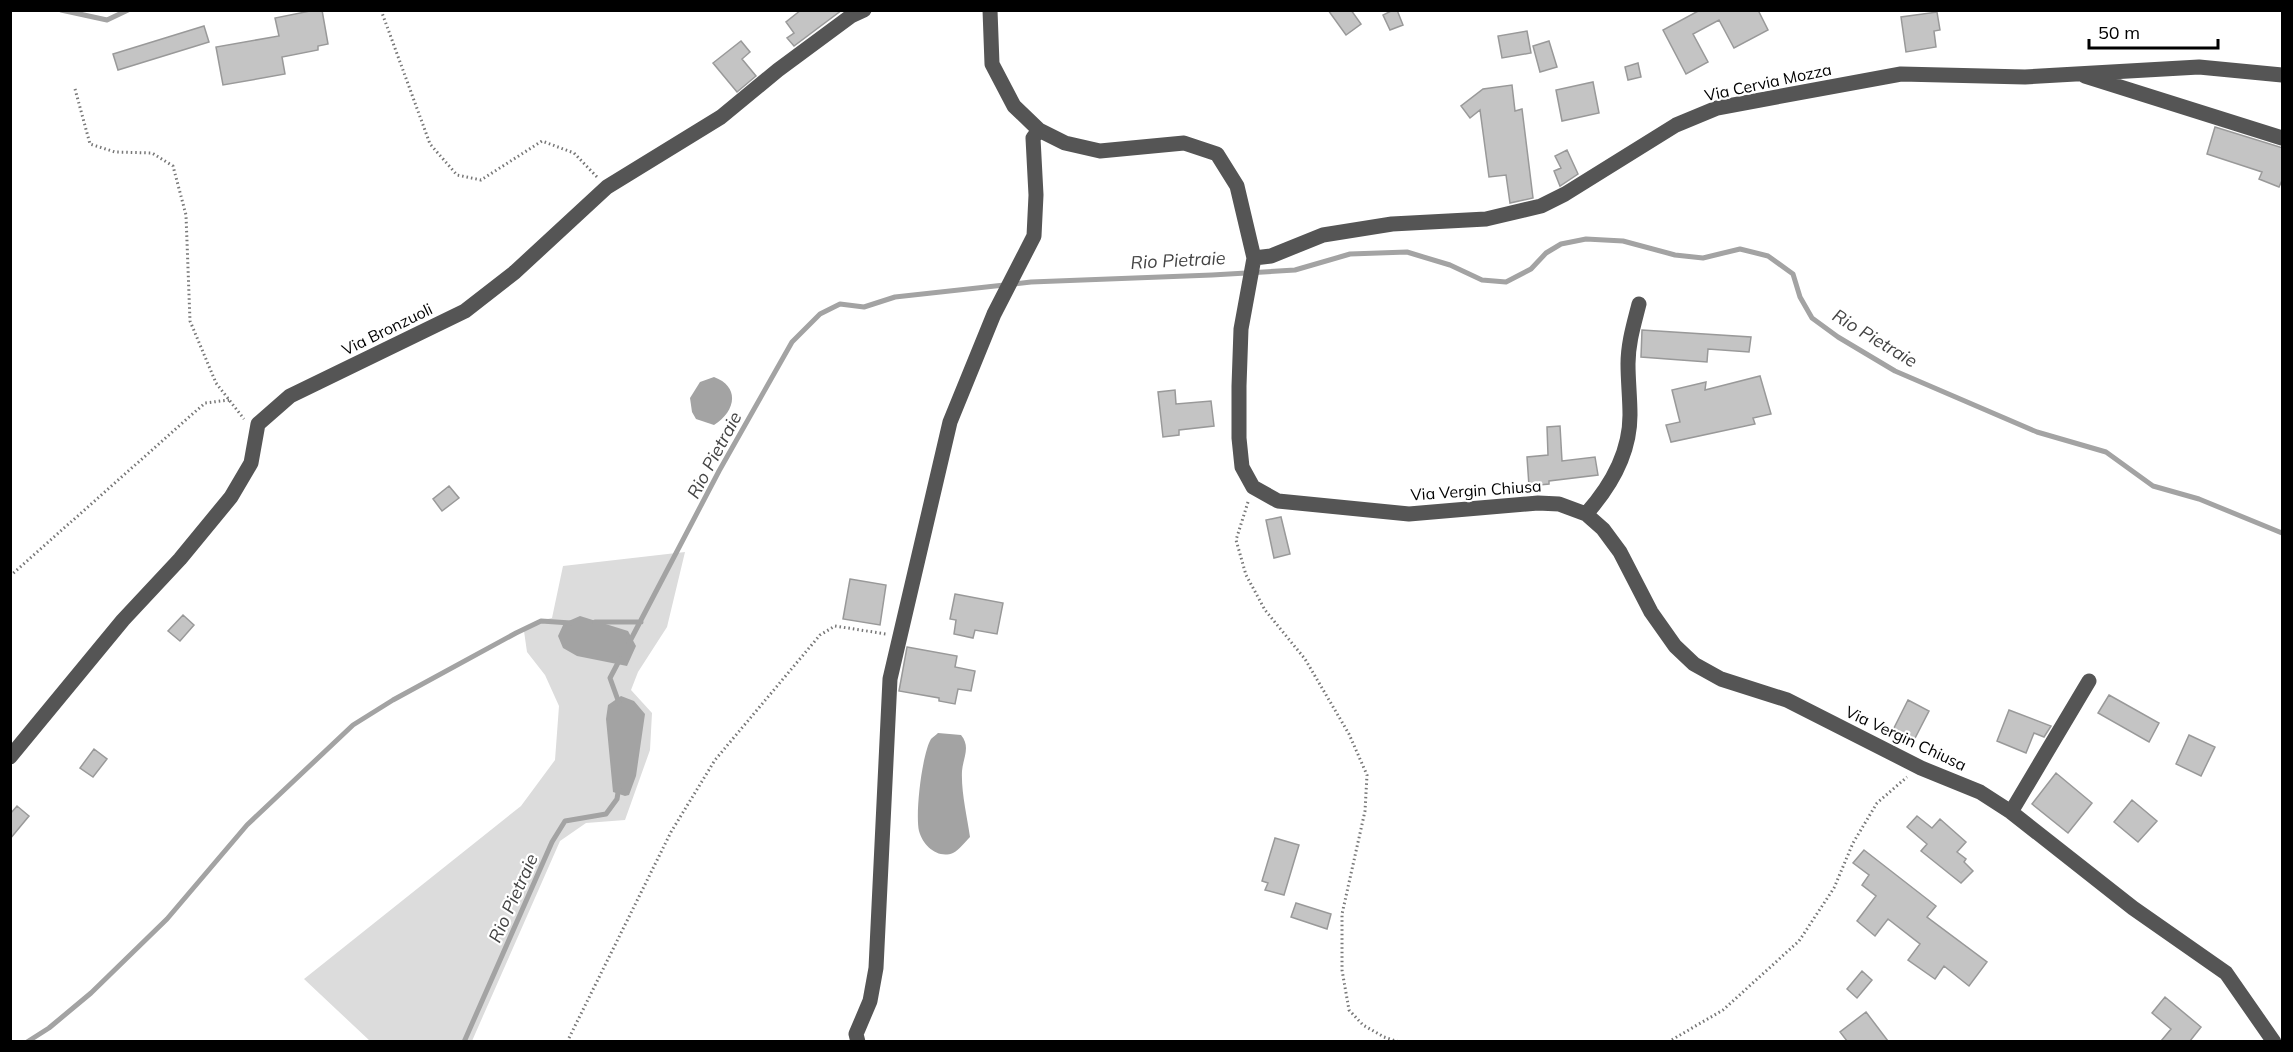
<svg xmlns="http://www.w3.org/2000/svg" width="2293" height="1052" font-family="Mulish,sans-serif">
	<rect width="100%" height="100%" fill="#fff"/>
	<path fill="#dcdcdc" d="M685,552L667,627L638,672L631,690L652,713L650,750L625,820L586,823L560,841L472,1041H370L304,979L521,806L555,760L559,706L545,675L527,652L524,631L534,622L552,618L563,566Z"/>
	<path fill="#a3a3a3" d="M714,377C741,387 735,412 714,425L696,419L692,412L690,398L700,382Z
		M580,616L628,631L636,646L627,666L577,656L563,648L558,636L564,623Z
		M621,696L634,701L645,714L636,776L629,795L625,796L613,792L606,719L608,705Z
		M938,733L961,735C971,747 963,758 962,771C961,792 967,816 970,837C965,842 959,850 953,853C938,859 923,846 919,831C915,814 922,754 931,739C933,737 936,735 938,733Z"/>
	<g fill="none" stroke-linecap="round" stroke-linejoin="round">
		<path stroke="#a3a3a3" stroke-width="5" d="M61,10L107,20L128,10
			M595,622H641
			M629,643L719,471L792,342L820,314L840,304L864,307L895,297L1031,282L1212,275L1295,270L1350,254L1407,252L1450,265L1482,280L1506,282L1531,269L1546,253L1561,244L1586,239L1623,241L1675,255L1703,258L1740,249L1768,256L1793,274L1800,297L1812,318L1838,337L1895,371L2037,432L2106,452L2153,486L2199,499L2282,533
			M619,703L610,678L620,659
			M27,1042L49,1028L91,993L167,919L247,825L353,725L393,700L516,633L541,621L571,623
			M464,1042L552,842L565,821L606,814L617,799L619,786"/>
	</g>
	<path fill="#c4c4c4" stroke="#999" stroke-width="1.5" d="M315,10H322L328,44L318,46V50L282,57L285,74L223,85L216,47L279,36L275,18Z
		M801,10H842L794,46L787,38L794,33L786,22Z
		M1328,10H1351L1361,24L1346,35Z
		M1393,10H1397L1403,25L1390,30L1383,15Z
		M1700,10H1758L1768,30L1734,48L1719,20L1693,34L1708,62L1686,74L1663,30Z
		M1937,12L1940,30L1934,31L1936,47L1906,52L1901,17Z
		M204,26L209,42L118,70L113,54Z
		M1527,31L1531,53L1502,58L1498,36Z
		M741,41L750,52L742,59L756,76L737,92L713,63Z
		M1549,41L1557,67L1540,72L1533,46Z
		M1638,63L1641,77L1628,80L1625,67Z
		M1593,82L1599,113L1562,121L1556,90Z
		M1512,85L1515,111L1522,109L1533,198L1510,203L1506,175L1489,177L1480,110L1470,118L1461,106L1483,89Z
		M2215,127L2283,148V178L2279,187L2259,179L2262,172L2207,154Z
		M1567,150L1578,174L1560,186L1554,171L1561,168L1555,156Z
		M1642,330L1751,337L1749,352L1708,349L1707,362L1641,357Z
		M1760,376L1771,414L1753,418L1755,424L1671,442L1666,425L1680,422L1672,390L1706,382L1705,390Z
		M1175,390L1176,404L1211,401L1214,426L1179,430V435L1163,437L1158,392Z
		M1560,426L1562,461L1595,457L1598,475L1549,481V484L1529,486L1527,457L1548,455L1547,427Z
		M449,486L459,498L442,511L433,499Z
		M1281,517L1290,554L1274,558L1266,520Z
		M850,579L886,585L880,625L843,619Z
		M955,594L1003,603L997,634L975,630L973,638L954,634L956,620L950,619Z
		M183,615L194,625L180,641L168,631Z
		M907,647L957,656L955,667L975,671L971,691L958,689L955,704L939,701V698L899,691Z
		M2109,695L2159,723L2149,742L2098,713Z
		M1908,700L1929,711L1913,742L1892,732Z
		M2009,710L2051,726L2044,737L2034,733L2026,753L1997,741Z
		M2189,735L2215,747L2201,776L2176,764Z
		M94,749L107,759L93,777L80,768Z
		M2056,773L2092,803L2068,833L2032,804Z
		M2132,800L2157,821L2138,842L2114,822Z
		M17,806L29,816L10,839V814Z
		M1917,816L1932,828L1940,819L1966,842L1957,852L1966,859L1964,862L1973,871L1961,883L1921,851L1927,844L1907,827Z
		M1275,838L1299,845L1284,895L1265,890L1268,883L1262,881Z
		M1864,850L1936,906L1927,917L1987,962L1969,986L1944,966L1935,979L1908,960L1920,944L1888,919L1875,936L1857,921L1876,896L1862,885L1869,875L1853,863Z
		M1296,903L1331,914L1327,929L1291,917Z
		M1862,971L1872,980L1857,998L1847,989Z
		M2165,997L2201,1027L2190,1041H2161L2171,1029L2152,1013Z
		M1866,1012L1888,1041H1847L1840,1032Z"/>
	<g fill="none" stroke-linecap="round" stroke-linejoin="round">
		<path stroke="#777" stroke-width="3" stroke-dasharray="1.5 3" stroke-linecap="butt" d="M381,10L430,144L457,175L481,180L542,141L574,153L597,177
			M75,89L90,144L115,152L152,153L173,166L186,215L190,321L216,383L244,419
			M1248,502L1236,540L1246,575L1265,610L1305,659L1349,734L1367,775L1365,811L1342,914V970L1349,1010L1363,1025L1384,1037L1399,1042
			M10,576L205,403L229,400
			M567,1042L671,832L715,760L820,635L835,626L886,634
			M1668,1042L1723,1010L1799,941L1834,888L1853,843L1877,803L1907,777"/>
		<path stroke="#555" stroke-width="15" d="M990,10L992,64L1014,106L1039,130L1065,143L1100,151L1184,143L1217,154L1237,186L1254,258L1241,329L1239,386V438L1242,467L1253,487L1278,501L1409,514L1538,503L1559,504L1586,514L1603,529L1620,552L1651,612L1675,646L1694,664L1721,679L1787,700L1921,768L1980,792L2011,812L2133,908L2226,973L2274,1042
			M2085,76L2282,138
			M1254,258L1271,256L1323,235L1392,224L1486,219L1541,206L1565,194L1676,125L1717,108L1901,74L2025,77L2199,67L2282,75
			M1586,514C1611,486 1630,454 1630,415C1630,398 1628,381 1628,364C1628,343 1634,324 1639,304
			M10,757L123,620L180,559L231,497L251,463L258,424L290,396L465,311L515,272L607,187L721,117L778,70L851,16L864,10
			M2011,812L2089,681
			M858,1042L856,1034L870,1001L876,968L890,679L950,422L994,314L1034,236L1036,195L1033,138L1039,130"/>
	</g>
	<g text-anchor="middle" dominant-baseline="central" stroke-width="4.5" stroke-linejoin="round" paint-order="stroke">
		<g font-size="16" fill="#000" stroke="#fff">
			<text transform="translate(1768 82) rotate(-12)">Via Cervia Mozza</text>
			<text transform="translate(387 329) rotate(-26)">Via Bronzuoli</text>
			<text transform="translate(1476 490) rotate(-4)">Via Vergin Chiusa</text>
			<text transform="translate(1906 738) rotate(25)">Via Vergin Chiusa</text>
		</g>
		<g font-size="18" font-style="italic" fill="#444" stroke="#fff">
			<text transform="translate(1178 260) rotate(-3)">Rio Pietraie</text>
			<text transform="translate(1875 338) rotate(31)">Rio Pietraie</text>
			<text transform="translate(714 455) rotate(-62)">Rio Pietraie</text>
			<text transform="translate(513 898) rotate(-66)">Rio Pietraie</text>
		</g>
	</g>
	<rect width="2293" height="1052" fill="none" stroke="#000000" stroke-width="24"/>
	<path d="M2089 39v9h129v-9" fill="none" stroke="#000000" stroke-width="3"/>
	<text x="2098" y="39" font-size="18" fill="#000000" stroke="#ffffff" stroke-width="4.5" paint-order="stroke">50 m</text>
</svg>
